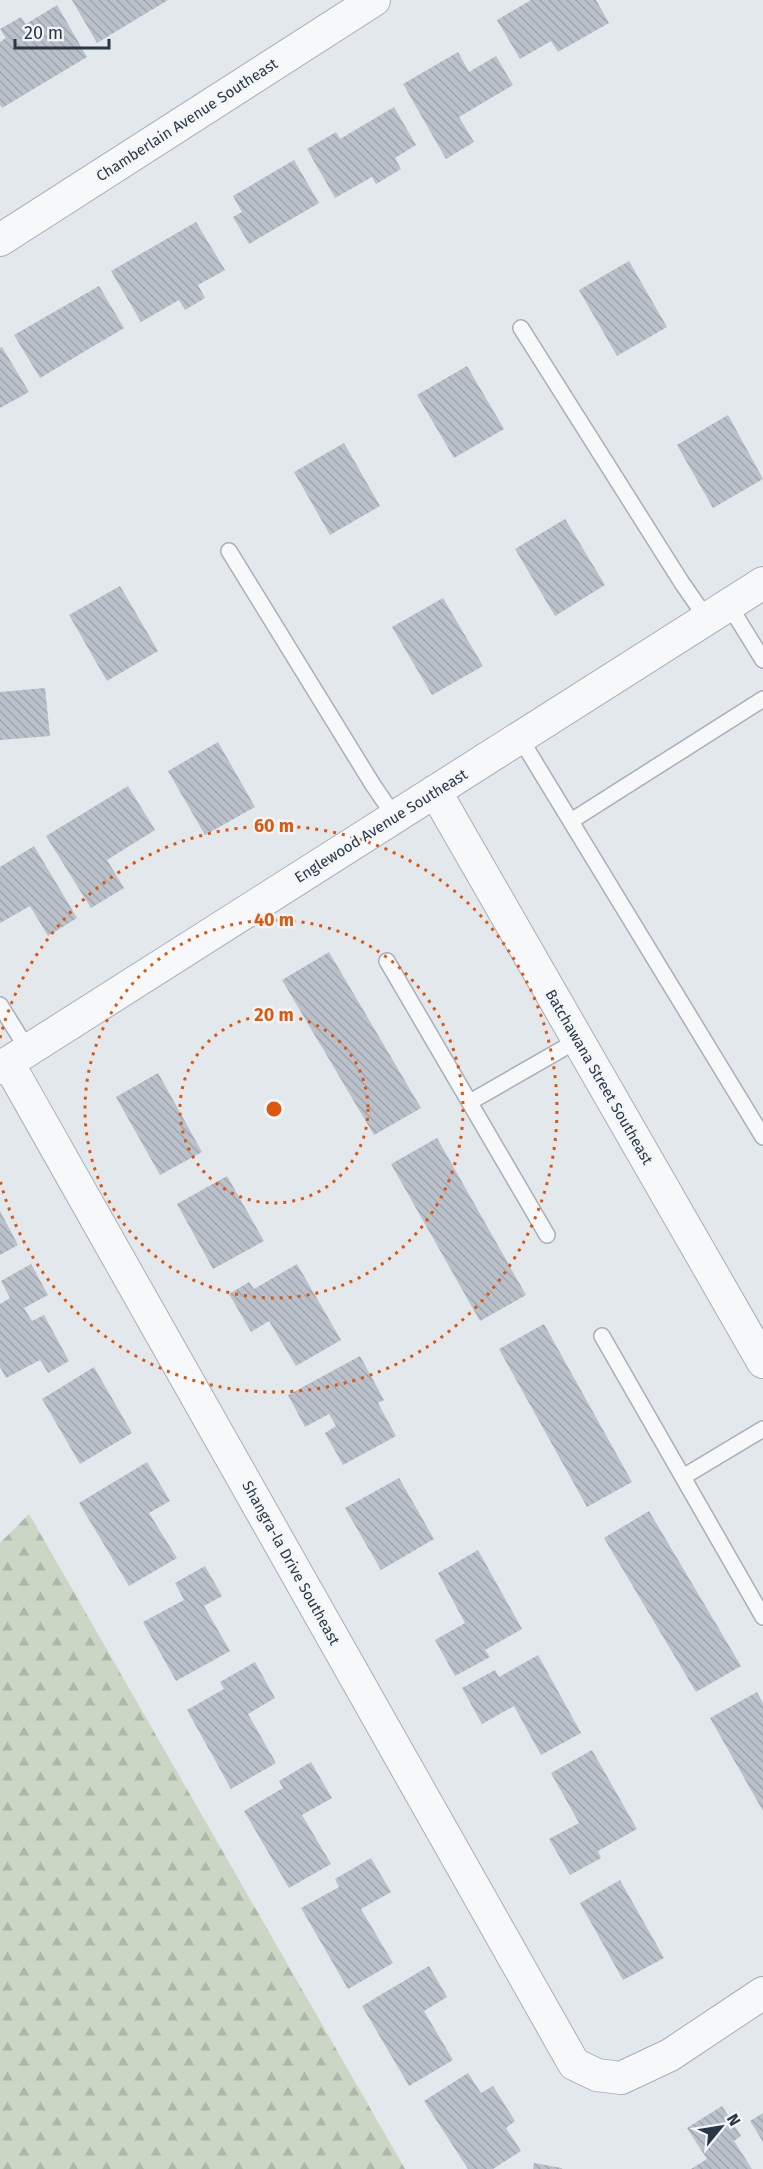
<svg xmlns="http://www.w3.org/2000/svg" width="763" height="2169" font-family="'Fira Sans',sans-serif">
	<defs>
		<pattern id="forest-firs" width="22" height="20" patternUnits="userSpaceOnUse" patternTransform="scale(1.5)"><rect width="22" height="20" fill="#cbd6c4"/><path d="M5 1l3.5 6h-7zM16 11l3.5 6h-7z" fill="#aeb8aa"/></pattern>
		<pattern id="building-back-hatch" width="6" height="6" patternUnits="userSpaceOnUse" patternTransform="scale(1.5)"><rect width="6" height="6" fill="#bac1ca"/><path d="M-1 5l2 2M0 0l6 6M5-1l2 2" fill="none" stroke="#a0a6af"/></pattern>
	</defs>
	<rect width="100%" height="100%" fill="#e3e8ec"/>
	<path fill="url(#forest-firs)" d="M29,1514L405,2169H0V1543Z"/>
	<path fill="url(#building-back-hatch)" d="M72,0H168L97,43Z
		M531,0H596L609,23L558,52L551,41L520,59L497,20Z
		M57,5L87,57L2,108L0,105V42L6,38L0,29L21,17L26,24Z
		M458,52L469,72L496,56L513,85L459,117L474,142L446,159L403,84Z
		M394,107L416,145L395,158L401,169L376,184L372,177L335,198L307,149L336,132L340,139Z
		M294,160L319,203L249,244L233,217L242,212L233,196Z
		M196,222L225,270L198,285L205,298L185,310L179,300L141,322L111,271Z
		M629,261L667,327L617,356L579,290Z
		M99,286L124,328L40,378L14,335Z
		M2,347L29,392L0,408V348Z
		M467,366L504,429L454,458L417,395Z
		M728,415L763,479L713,508L677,445Z
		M344,443L380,506L330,535L294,472Z
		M565,519L605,585L555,616L515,549Z
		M120,586L158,651L107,681L69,615Z
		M443,598L483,666L432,695L392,627Z
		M45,688L50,736L0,740V692Z
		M218,742L255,807L205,835L168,771Z
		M128,786L155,830L107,860L124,888L91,908L46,836Z
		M34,846L77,918L48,936L30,906L0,923V867Z
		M329,952L421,1108L374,1135L282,980Z
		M158,1073L202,1152L160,1175L116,1097Z
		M437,1138L526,1295L480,1321L391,1164Z
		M227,1176L264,1241L213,1269L177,1204Z
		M0,1211L18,1245L0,1255Z
		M31,1264L48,1295L24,1308L32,1321L44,1315L69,1361L48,1373L40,1360L6,1378L0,1367V1304L10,1298L1,1281Z
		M297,1264L341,1340L296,1366L269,1321L251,1332L229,1294L249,1282L254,1289Z
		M544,1324L632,1482L587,1507L499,1349Z
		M360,1356L384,1400L378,1403L396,1436L343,1465L325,1433L336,1426L329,1414L305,1427L288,1395Z
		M94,1367L132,1433L80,1464L42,1399Z
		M147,1462L170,1501L149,1513L177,1558L129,1586L79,1503Z
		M399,1478L434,1539L381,1570L345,1508Z
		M649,1511L741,1666L696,1692L604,1538Z
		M478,1550L522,1629L485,1650L490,1657L455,1676L435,1640L465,1623L438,1573Z
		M205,1566L222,1596L204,1606L230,1651L176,1681L143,1622L184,1600L175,1583Z
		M538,1655L581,1733L541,1755L514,1706L482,1724L462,1688L495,1670L499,1677Z
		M255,1662L275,1698L248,1714L276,1763L231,1789L187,1710L224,1689L220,1682Z
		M757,1692L763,1703V1811L710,1718Z
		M592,1750L637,1829L598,1851L601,1858L570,1875L549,1839L579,1823L551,1773Z
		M311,1762L332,1798L302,1815L331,1864L289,1888L244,1811L283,1788L279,1781Z
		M371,1858L391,1892L361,1909L393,1963L348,1989L301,1908L339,1887L335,1879Z
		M620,1880L664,1958L623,1980L580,1903Z
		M429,1966L447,1997L424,2011L453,2060L409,2086L362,2006Z
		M468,2073L481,2093L493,2086L515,2121L506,2128L521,2151L493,2169H468L424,2101Z
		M722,2106L741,2136L734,2141L752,2169H691L707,2159L687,2128Z
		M763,2113V2142L750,2121Z
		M534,2163L562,2168V2169H533Z"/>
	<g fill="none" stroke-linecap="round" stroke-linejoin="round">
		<g stroke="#a8afb7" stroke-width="18">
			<path id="service" d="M521,328L682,583L707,619
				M229,551L373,785L395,817
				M729,605L763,660
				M520,738L763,1137
				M571,821L763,699
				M387,961L547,1235
				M0,1005L28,1050
				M470,1102L578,1040
				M602,1336L763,1617
				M683,1477L763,1429"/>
		</g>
		<g stroke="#a8afb7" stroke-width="34">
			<path id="minor" d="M0,240L374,0
				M435,791L763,1362
				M8,1063L574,2064L597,2075L621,2078L670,2055L763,1993
				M0,1068L763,583"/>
		</g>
		<use href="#service" stroke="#f6f8fa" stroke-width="15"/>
		<use href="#minor" stroke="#f6f8fa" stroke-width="32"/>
	</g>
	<g fill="none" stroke="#de570f" stroke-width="3" stroke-dasharray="3 6">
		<circle cx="274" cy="1109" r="94"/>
		<circle cx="274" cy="1109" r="189"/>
		<path d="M0 1038A283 283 0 1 1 0 1180"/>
	</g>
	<g text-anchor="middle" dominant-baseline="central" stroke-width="5" stroke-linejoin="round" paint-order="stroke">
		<g font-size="15" fill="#2a3745" stroke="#f3f6f9">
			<text transform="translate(187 120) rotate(-33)">Chamberlain Avenue Southeast</text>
			<text transform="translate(381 826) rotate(-32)">Englewood Avenue Southeast</text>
			<text transform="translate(599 1077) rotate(60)">Batchawana Street Southeast</text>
			<text transform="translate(291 1563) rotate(61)">Shangra-la Drive Southeast</text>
		</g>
	</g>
	<circle cx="274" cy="1109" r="9" fill="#de570f" stroke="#f3f6f9" stroke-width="3"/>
	<g font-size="18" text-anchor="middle" font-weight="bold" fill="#de570f" stroke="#f3f6f9" stroke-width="5" stroke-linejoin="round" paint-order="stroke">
		<text x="274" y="832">60 m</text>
		<text x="274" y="926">40 m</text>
		<text x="274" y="1021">20 m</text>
	</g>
	<g transform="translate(721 2127) rotate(60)" stroke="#f3f6f9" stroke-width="4.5" paint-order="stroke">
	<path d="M0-4.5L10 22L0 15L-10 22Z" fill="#2a3745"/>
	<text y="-9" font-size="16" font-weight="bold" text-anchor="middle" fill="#2a3745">N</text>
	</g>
	<path d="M15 39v9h94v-9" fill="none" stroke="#2a3745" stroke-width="3"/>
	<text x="24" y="39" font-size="18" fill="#2a3745" stroke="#f3f6f9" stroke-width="4.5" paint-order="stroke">20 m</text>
</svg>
